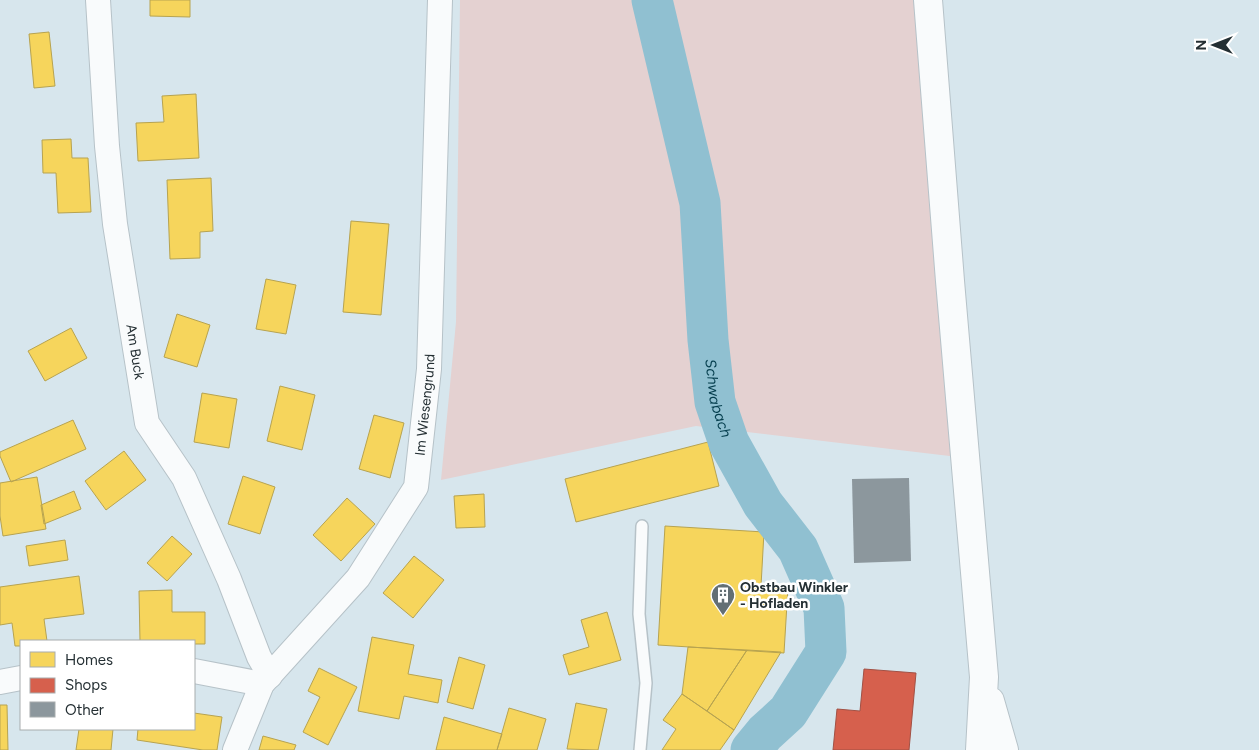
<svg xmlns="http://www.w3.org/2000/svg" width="1259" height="750" font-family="Figtree,sans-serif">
	<rect width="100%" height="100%" fill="#d7e6ed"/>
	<path fill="#e4d1d1" d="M460,0H931L958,457L696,426L441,480L456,322Z"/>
	<path fill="#f6d55c" stroke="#b7a350" d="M150,0H190V17L150,16Z
		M49,32L55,86L34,88L29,34Z
		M196,94L199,158L138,161L136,123L164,122L162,96Z
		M71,139L72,158H88L91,212L58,213L56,173H43L42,140Z
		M211,178L213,231L200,232V258L170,259L167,180Z
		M351,221L389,224L381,315L343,312Z
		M266,279L296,285L286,334L256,329Z
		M177,314L210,325L197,367L164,357Z
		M71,328L87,358L45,381L28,351Z
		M280,386L315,395L302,450L267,441Z
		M202,393L237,399L229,448L194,442Z
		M374,415L404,423L390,478L359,469Z
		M73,420L86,449L11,482L0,456V452Z
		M708,442L719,486L576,522L565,479Z
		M124,451L146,480L106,510L85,481Z
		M243,476L275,487L260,534L228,524Z
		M37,477L46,529L3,536L0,516V483Z
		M74,491L81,509L44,524L41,505Z
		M484,494L485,527L456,528L454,496Z
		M347,498L375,524L341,561L313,535Z
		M665,526L764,532L761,586L788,587L784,653L658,645Z
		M172,536L192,554L167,581L147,563Z
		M65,540L68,560L29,566L26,546Z
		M414,556L444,580L413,618L383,593Z
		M79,576L84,614L44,619L47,641H21V646H15L12,623L0,625V587Z
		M172,590V612H205V644H194V641H140L139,591Z
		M607,612L621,660L569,675L563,655L589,647L581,620Z
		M372,637L414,645L408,674L442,680L438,703L404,696L399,719L358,711Z
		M688,647L747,650L707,711L682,694Z
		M747,650L781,652L734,730L707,711Z
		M459,657L485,665L473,709L447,702Z
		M319,668L357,687L328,745L303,732L320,697L308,691Z
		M682,694L734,730L720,750H662L676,729L663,720Z
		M576,703L607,709L598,750L567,749Z
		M0,705H7L8,750H0Z
		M509,708L546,719L537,750H497Z
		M194,713L222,717L217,750H203L137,740L138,729H194Z
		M444,717L502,734L497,750H436Z
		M79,729H113L111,750H76Z
		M263,736L296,745L294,750H259Z"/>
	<path fill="#d6604d" stroke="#a15145" d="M864,669L916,673L909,750H833L837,709L860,711Z"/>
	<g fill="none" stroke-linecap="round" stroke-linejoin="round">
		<path stroke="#90c0d1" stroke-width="41" id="s1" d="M652,0L700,203L708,340L715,402L729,443L763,504L798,549L824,608L826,652L788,712L765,733L751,750"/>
	</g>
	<path fill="#8c979d" d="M909,478L911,561L854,563L852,479Z"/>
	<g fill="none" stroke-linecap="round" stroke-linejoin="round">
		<g stroke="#b6c2c8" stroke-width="14">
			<path id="lane" d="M640,750L646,683L639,614L642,526"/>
		</g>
		<g stroke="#b6c2c8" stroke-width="26">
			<g id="street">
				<path id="s2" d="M98,0L107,146L115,224L147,423L184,478L229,579L259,657L270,676"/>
				<path d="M194,671L262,684"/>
				<path d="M0,682L21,678"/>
				<path id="s3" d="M235,750L262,684L358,578L416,487L429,369L440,0"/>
			</g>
		</g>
		<g stroke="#b6c2c8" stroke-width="30">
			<path id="secondary" d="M928,0L950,281L984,677L980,750
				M990,701L1004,750"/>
		</g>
		<use href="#lane" stroke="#f9fbfc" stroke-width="11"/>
		<use href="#street" stroke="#f9fbfc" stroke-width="24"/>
		<use href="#secondary" stroke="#f9fbfc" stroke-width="28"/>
	</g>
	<defs>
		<g id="building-pin" transform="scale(1.25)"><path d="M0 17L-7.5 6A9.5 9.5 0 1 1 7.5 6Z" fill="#636f74" stroke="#fff"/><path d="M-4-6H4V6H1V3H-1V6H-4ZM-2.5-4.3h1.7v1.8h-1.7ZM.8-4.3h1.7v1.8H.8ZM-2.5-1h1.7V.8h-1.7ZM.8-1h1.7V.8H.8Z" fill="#fff"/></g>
	</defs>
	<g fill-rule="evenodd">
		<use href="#building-pin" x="723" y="595"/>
	</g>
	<g text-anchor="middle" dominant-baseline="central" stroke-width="5" stroke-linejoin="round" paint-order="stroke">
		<g font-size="14" fill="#242f33" stroke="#fff">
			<text stroke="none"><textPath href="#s2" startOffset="354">Am Buck</textPath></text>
			<text stroke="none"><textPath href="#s3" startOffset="405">Im Wiesengrund</textPath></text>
		</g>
		<g font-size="14" font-weight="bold" fill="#242f33" stroke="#fff" text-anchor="start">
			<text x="740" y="587">Obstbau Winkler<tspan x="740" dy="16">- Hofladen</tspan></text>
		</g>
		<g font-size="15" font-style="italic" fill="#063f4f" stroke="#fff">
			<text stroke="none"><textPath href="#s1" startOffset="405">Schwabach</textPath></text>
		</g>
	</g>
	<rect x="20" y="640" width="175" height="90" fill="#ffffff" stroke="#a7acad"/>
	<rect x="30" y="652" width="25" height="15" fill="#f6d55c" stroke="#a7acad"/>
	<text x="65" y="665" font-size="15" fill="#242f33">Homes</text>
	<rect x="30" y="678" width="25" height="15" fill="#d6604d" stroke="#a7acad"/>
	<text x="65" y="690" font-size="15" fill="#242f33">Shops</text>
	<rect x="30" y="702" width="25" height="15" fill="#8c979d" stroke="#a7acad"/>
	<text x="65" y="715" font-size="15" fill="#242f33">Other</text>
	<g transform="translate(1214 45) rotate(270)" stroke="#ffffff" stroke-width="4" paint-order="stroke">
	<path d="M0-4L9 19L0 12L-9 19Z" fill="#242f33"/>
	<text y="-8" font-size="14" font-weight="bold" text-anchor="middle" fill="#242f33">N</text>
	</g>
</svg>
